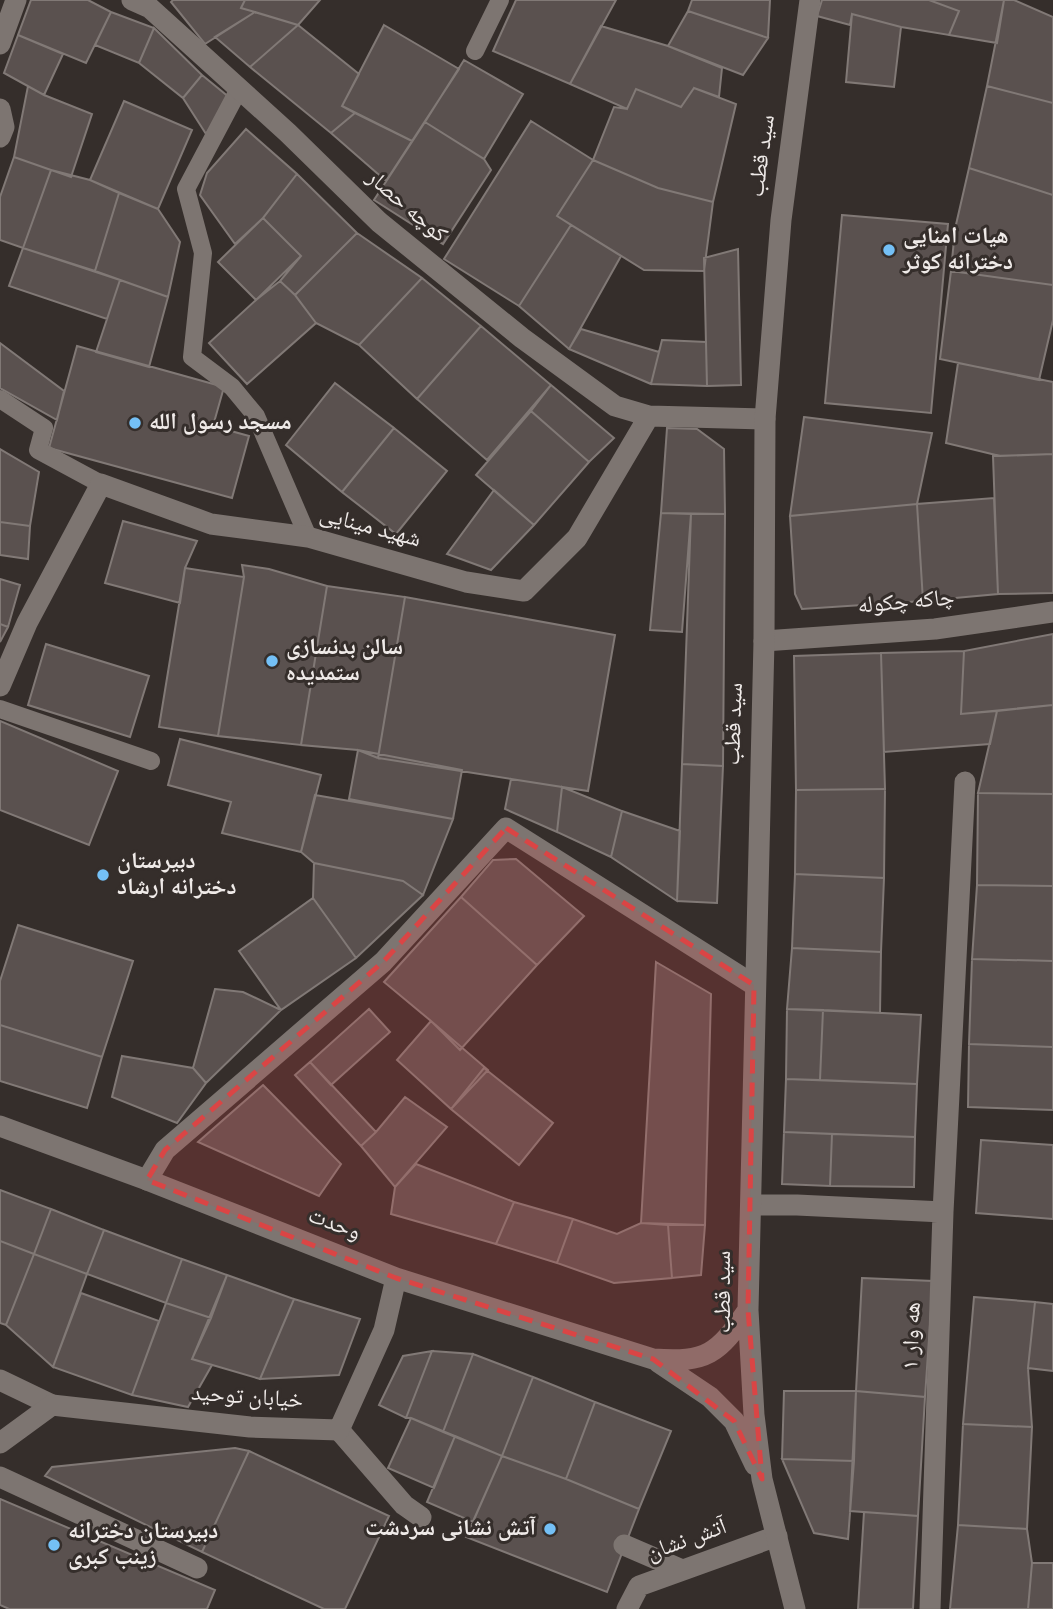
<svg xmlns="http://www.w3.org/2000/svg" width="1053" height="1609" font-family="Overpass,'Noto Naskh Arabic',sans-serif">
	<rect width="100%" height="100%" fill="#352e2b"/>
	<path fill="#5a514f" stroke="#817976" stroke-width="2" d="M31,0H88L111,12L86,63L18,35Z
		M173,0H245L241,8L255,12L205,44L171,2Z
		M245,0H320L298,25L241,8Z
		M516,0H616L570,84L493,51Z
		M692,0H770L768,38L688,11Z
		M822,0H929L959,11L949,35L901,27L852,14L850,25L817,16Z
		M929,0H1004L997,43L949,35L959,11Z
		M1004,0H1014L1053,17V103L987,86Z
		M688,11L768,38L743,75L668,46Z
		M111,12L154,28L139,63L95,45Z
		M255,12L298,25L250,67L215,37Z
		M852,14L901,27L894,87L846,82Z
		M298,25L359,74L342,106L355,113L331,133L250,67Z
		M384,25L459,69L412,141L342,106Z
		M601,26L668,46L722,68L719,97L694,88L681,107L636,89L627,109L570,84Z
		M154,28L202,75L183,98L139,63Z
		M18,35L63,54L44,95L4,73Z
		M464,60L523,94L484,159L425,122Z
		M202,75L230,98L206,134L183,98Z
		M28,86L44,95L92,114L71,177L14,157Z
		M987,86L1053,103V195L969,168Z
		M694,88L736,104L713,202L658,188L593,160L614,107L627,109L636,89L681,107Z
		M124,101L192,130L158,209L90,180Z
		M355,113L412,141L386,181L331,133Z
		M531,121L593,160L557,216L571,225L519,306L444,259Z
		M425,122L484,159L491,170L443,244L374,200Z
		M246,129L297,174L263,218L235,244L200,195L207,173Z
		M14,157L51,170L23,248L0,240V197Z
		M593,160L658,188L713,202L704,271L644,270L557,216Z
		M969,168L1053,195V285L951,271L955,229Z
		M51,170L90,180L119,193L95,271L23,248Z
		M297,174L357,233L295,295L280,281L301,256L263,218Z
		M119,193L158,209L180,242L168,297L95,271Z
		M842,215L948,224L931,413L825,403Z
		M263,218L301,256L256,300L218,262Z
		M571,225L621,256L569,349L519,306Z
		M357,233L422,278L359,345L316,323L295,295Z
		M23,248L120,280L107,319L9,286Z
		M738,249L741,385L707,386L704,258Z
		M951,271L1053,285V320L1039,380L940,359Z
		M422,278L481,326L417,399L359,345Z
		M120,280L168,297L149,367L96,352Z
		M280,281L295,295L316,323L247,384L209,343L256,300Z
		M481,326L551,385L487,460L417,399Z
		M581,329L659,352L651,384L569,349Z
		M662,340L706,342L707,386L651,384Z
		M0,343L64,391L57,420L0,388Z
		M77,346L224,387L213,426L249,436L232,498L49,448Z
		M958,363L1053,382V454L1000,456L946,443Z
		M335,383L394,428L342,492L286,445Z
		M551,385L614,438L589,462L531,411Z
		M531,411L589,462L534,525L476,475Z
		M804,417L932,433L917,504L790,516Z
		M394,428L447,471L396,534L342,492Z
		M667,428L697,429L724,449L725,514L661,513Z
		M0,449L39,472L30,526L0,522Z
		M1053,454V593L998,594L993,456Z
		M494,490L534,525L491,570L447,554Z
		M994,498L998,594L923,601L917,504Z
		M917,504L923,601L802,609L795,594L790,516Z
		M661,513L691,514L682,632L650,630Z
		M691,514H725L723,766L682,764Z
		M123,521L197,541L185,568L180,603L105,583Z
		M0,522L30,526L28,559L0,555Z
		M242,565L269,569L327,586L301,745L218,736L244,577Z
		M185,568L244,577L218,736L159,727Z
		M0,579L20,585L8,627L0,624Z
		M327,586L405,597L378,758L358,750L301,745Z
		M405,597L615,635L588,791L378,758Z
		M0,624L8,627L0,642Z
		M1053,634V705L961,714L964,651Z
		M46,644L149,676L130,737L28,705Z
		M964,651L961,714L997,711L990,744L884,752L881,653Z
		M881,653L885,789L796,790L794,656Z
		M1053,705V794L978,793L997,711Z
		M0,721L118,771L89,845L0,810Z
		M180,739L321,775L301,852L222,833L231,802L168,785Z
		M358,750L462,770L453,819L349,799Z
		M682,764L723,766L717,903L677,901Z
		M511,779L562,787L557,832L505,809Z
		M562,787L622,811L611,857L557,832Z
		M885,789L884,878L795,874L796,790Z
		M978,793L1053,794V886L977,885Z
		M315,795L453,819L423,895L403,881L314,863L301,852Z
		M622,811L680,831L677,901L611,857Z
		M516,859L584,916L537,965L461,897L493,860Z
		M314,863L403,881L423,895L356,958L313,898Z
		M795,874L884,878L881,952L792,948Z
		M977,885L1053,886V961L972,959Z
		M461,897L537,965L460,1050L431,1021L384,982Z
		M313,898L356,958L281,1010L239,951Z
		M18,925L133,961L102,1057L0,1025V981Z
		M792,948L881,952L880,1013L787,1009Z
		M972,959L1053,961V1047L969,1044Z
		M656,962L711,994L705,1225L641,1223Z
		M215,989L243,992L281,1010L206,1083L193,1068Z
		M369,1009L390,1032L331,1085L310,1062Z
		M787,1009L823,1010L820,1080L786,1079Z
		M823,1010L921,1015L917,1084L820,1080Z
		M431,1021L488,1070L451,1109L397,1060Z
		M0,1025L102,1057L87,1108L0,1081Z
		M969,1044L1053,1047V1110L968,1107Z
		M122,1056L193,1068L206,1083L177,1123L112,1097Z
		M310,1062L376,1132L361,1146L295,1075Z
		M484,1068L553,1123L519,1165L451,1109Z
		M786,1079L917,1084L915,1137L784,1132Z
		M263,1085L341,1164L319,1196L198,1142Z
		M405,1097L447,1127L395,1187L361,1146L376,1132Z
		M784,1132L832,1134L830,1186L782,1184Z
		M832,1134L915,1137L914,1187L830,1186Z
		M981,1140L1053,1145V1219L976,1213Z
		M416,1164L514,1202L496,1244L391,1214L395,1187Z
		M0,1190L51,1209L34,1254L0,1241Z
		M514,1202L573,1219L557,1263L496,1244Z
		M51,1209L104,1230L87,1274L34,1254Z
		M573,1219L617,1234L641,1223L668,1225L672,1278L614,1283L557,1263Z
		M668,1225H705L701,1275L672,1278Z
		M104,1230L182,1259L166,1303L87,1274Z
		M0,1241L34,1254L6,1325L0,1323Z
		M34,1254L87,1274L53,1367L6,1325Z
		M182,1259L227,1275L211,1318L166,1303Z
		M227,1275L294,1299L260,1379L192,1359Z
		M862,1278L933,1281L925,1397L856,1391Z
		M81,1293L159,1321L132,1395L53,1367Z
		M974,1297L1035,1302L1028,1368L1032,1427L963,1424Z
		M294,1299L360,1319L339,1375L260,1379Z
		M1035,1302L1053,1304V1371L1028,1368Z
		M166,1303L211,1318L192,1359L212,1365L188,1407L132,1395Z
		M432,1351L473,1354L443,1432L411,1418H406Z
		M432,1351L406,1418L379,1405L403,1356Z
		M473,1354L533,1377L502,1456L443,1432Z
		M533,1377L595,1402L566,1479L502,1456Z
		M784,1391H856L854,1461L782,1459Z
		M856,1391L925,1397L918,1516L850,1511Z
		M595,1402L671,1431L639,1509L566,1479Z
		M411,1418L455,1436L434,1488L388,1468Z
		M963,1424L1032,1427L1027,1529L958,1525Z
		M455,1436L502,1456L473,1522L427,1502Z
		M235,1448L249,1451L202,1552L45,1476L52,1467Z
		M249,1451L389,1516L345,1609H324L202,1552Z
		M502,1456L566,1479L639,1509L607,1592L466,1537Z
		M782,1459L854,1461L848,1539L814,1533Z
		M0,1499L215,1590L207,1609H9L0,1605Z
		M864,1512L918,1516L913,1609H858Z
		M958,1525L1027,1529L1032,1563L1028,1609H950Z
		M1032,1563H1053V1609H1028Z"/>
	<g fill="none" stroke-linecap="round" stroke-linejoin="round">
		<path stroke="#7d7571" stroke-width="18" d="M475,51L500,0
			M239,89L186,189L203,253L192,357L232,387L256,416L308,537
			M0,399L44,428L38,450L101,484
			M0,709L151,761"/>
		<path stroke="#7d7571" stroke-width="21" d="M132,0L150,8L288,133L379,222L522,338L615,406L649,416
			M0,44L16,0
			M0,109L4,127L0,137
			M764,641L935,629L1053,612
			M0,686L27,623L101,484L211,524L308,537L466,582L524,591L577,538L649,416L765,419
			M147,1180L165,1150L383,962L506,828L754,985
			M751,1205H797L943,1212L930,1609
			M943,1212L965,782
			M0,1380L52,1405
			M339,1430L404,1505L421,1517
			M0,1477L197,1568
			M624,1545L682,1570
			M627,1609L639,1586L777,1536"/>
		<path stroke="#7d7571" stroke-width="21" d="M0,1126L147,1180L396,1278L653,1359C707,1363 718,1354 748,1310
			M658,1362L710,1397L734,1421L755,1465
			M0,1443L52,1405L250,1427L339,1430L384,1330L396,1278
			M795,1609L762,1479L754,1415L748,1310L764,641L765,419L781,220L810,0"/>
	</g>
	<path fill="#da4545" fill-opacity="0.2" stroke="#da4545" stroke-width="5" stroke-dasharray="14 9" stroke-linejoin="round" d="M506,828L754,985L748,1310L762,1479L734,1421L653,1359L396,1278L147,1180L165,1150L383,962Z"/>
	<g fill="#74c0f6" stroke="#352e2b" stroke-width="2.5">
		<circle cx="889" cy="250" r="7"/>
		<circle cx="135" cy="423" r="7"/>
		<circle cx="272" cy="661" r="7"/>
		<circle cx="103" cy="875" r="7"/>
		<circle cx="550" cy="1529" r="7"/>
		<circle cx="54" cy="1545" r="7"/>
	</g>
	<g text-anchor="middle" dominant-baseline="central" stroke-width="6" stroke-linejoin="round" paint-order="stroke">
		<g font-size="23" fill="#efeae8" stroke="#352e2b">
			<text transform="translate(763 156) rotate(-82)">سید قطب</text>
			<text transform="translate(406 207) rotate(41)">کوچه حصار</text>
			<text transform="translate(370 528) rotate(15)">شهید مینایی</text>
			<text transform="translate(906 603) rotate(-5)">چاکه چکوله</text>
			<text transform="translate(735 724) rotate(-88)">سید قطب</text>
			<text transform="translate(334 1225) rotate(21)">وحدت</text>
			<text transform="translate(724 1292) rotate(-90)">سید قطب</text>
			<text transform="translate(913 1336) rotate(-88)">هه وار ۱</text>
			<text transform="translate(247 1398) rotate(4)">خیابان توحید</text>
			<text transform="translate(687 1541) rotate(-20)">آتش نشان</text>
		</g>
		<g font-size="23" font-weight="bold" fill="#efeae8" stroke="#352e2b" text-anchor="start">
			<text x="903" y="237">هیات امنایی<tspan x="903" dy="26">دخترانه کوثر</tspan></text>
			<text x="149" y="423">مسجد رسول الله</text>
			<text x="286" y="648">سالن بدنسازی<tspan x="286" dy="26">ستمدیده</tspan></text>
			<text x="117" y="862">دبیرستان<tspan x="117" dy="26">دخترانه ارشاد</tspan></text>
			<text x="536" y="1529" text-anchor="end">آتش نشانی سردشت</text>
			<text x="68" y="1532">دبیرستان دخترانه<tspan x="68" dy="26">زینب کبری</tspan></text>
		</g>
	</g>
</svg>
